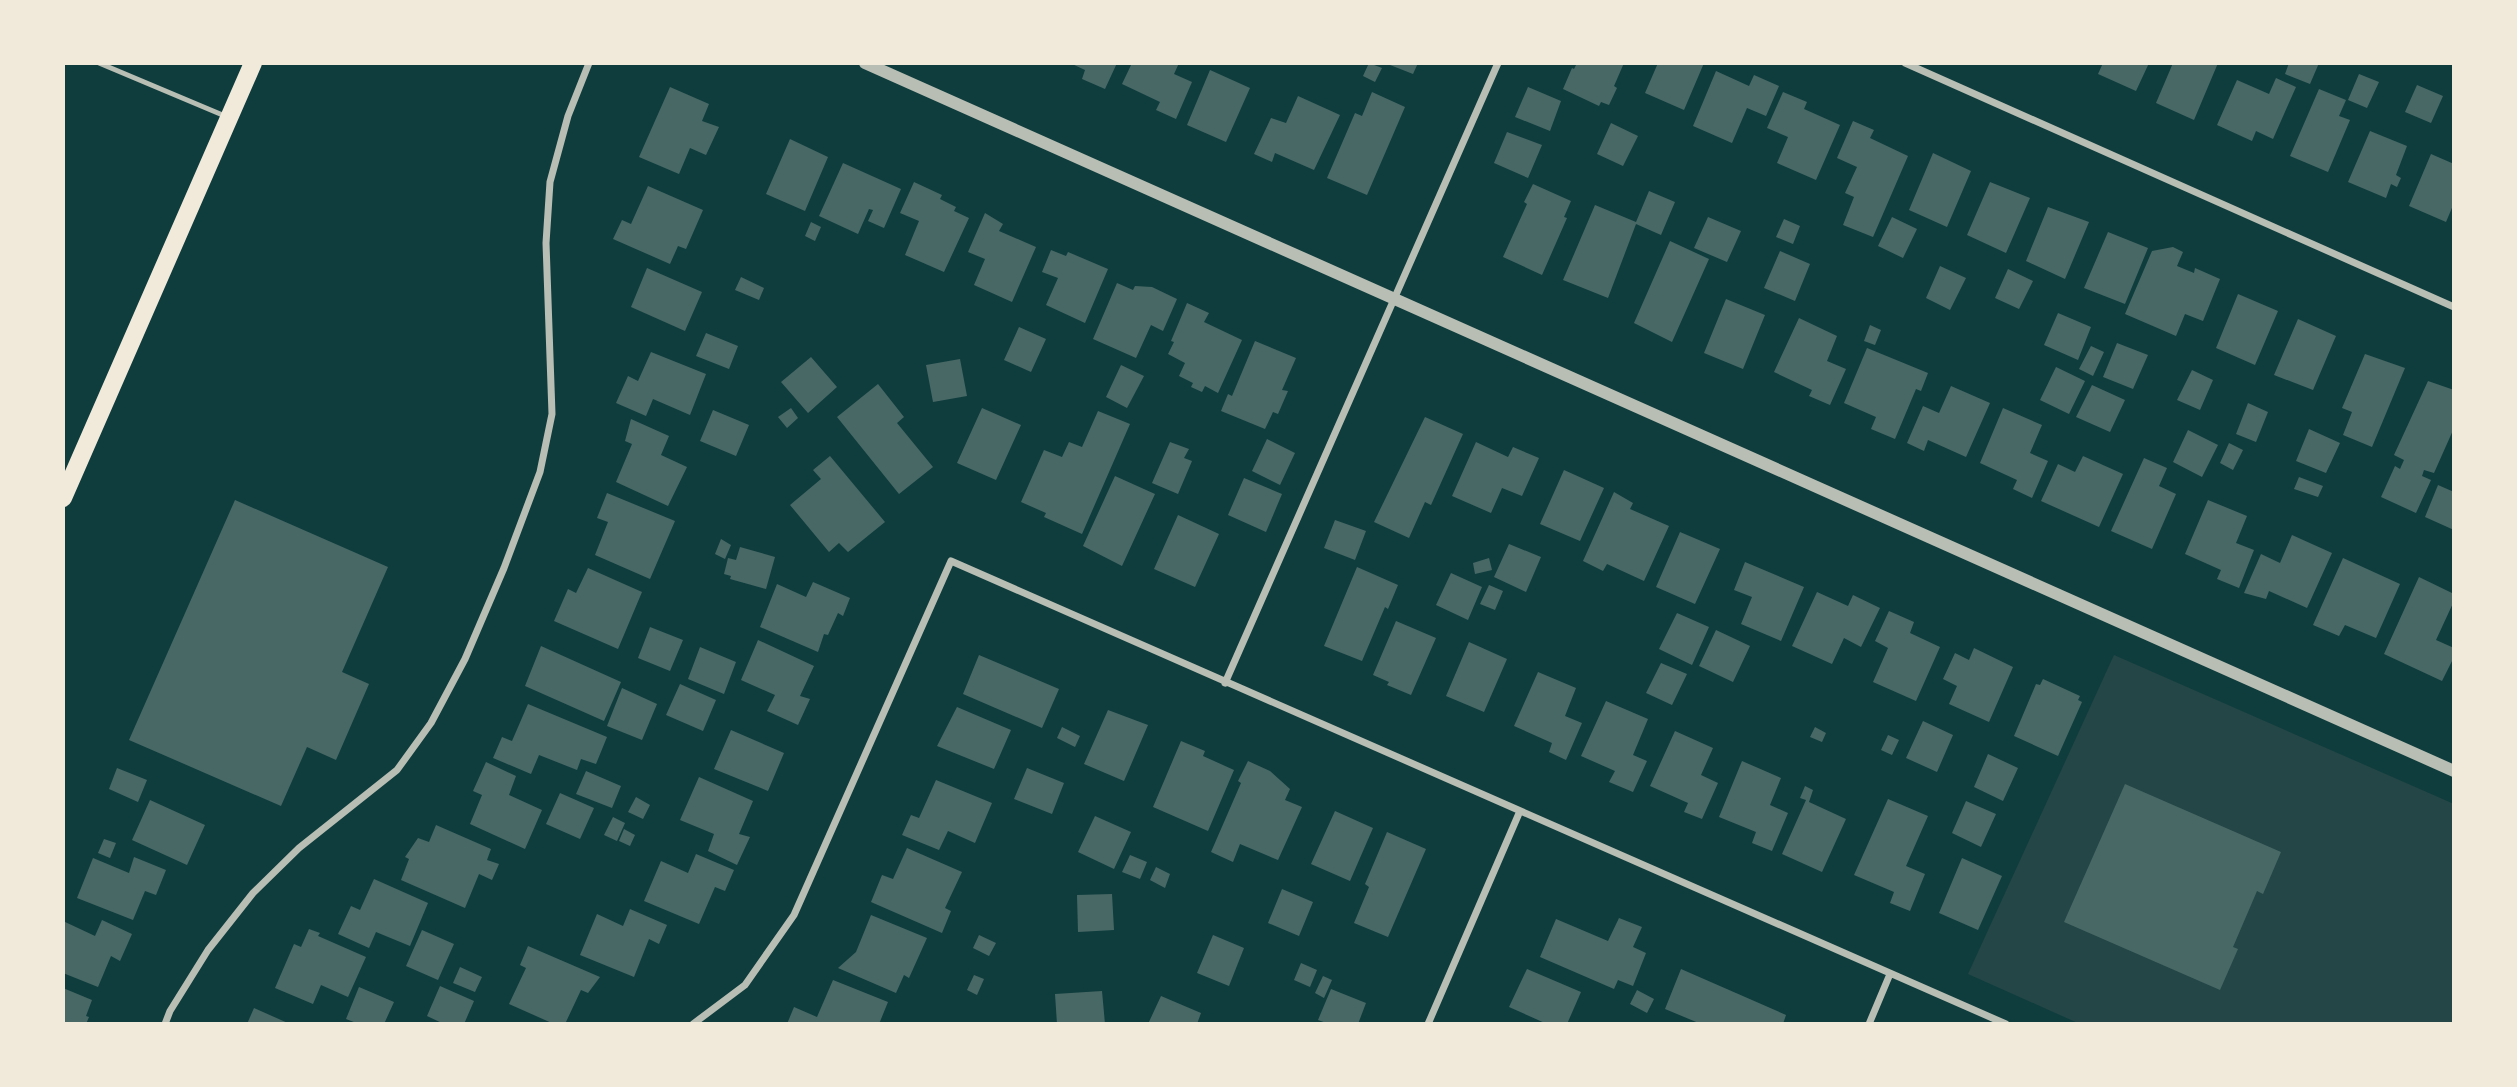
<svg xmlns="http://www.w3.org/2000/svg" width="2517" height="1087" font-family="'Varela Round',sans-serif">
	<rect width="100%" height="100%" fill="#0f3d3e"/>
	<path fill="#244646" d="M2114,655L2454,804V1024H2080L1968,974Z"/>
	<path fill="#486865" d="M1070,63H1117L1105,89L1082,79L1085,70Z
		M1132,63H1179L1174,74L1192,82L1176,119L1156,110L1160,102L1122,84Z
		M1369,63L1382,68L1375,82L1363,76Z
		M1385,63H1418L1413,74Z
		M1577,63H1624L1614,86L1617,88L1609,105L1601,102L1599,106L1563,89L1572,68L1574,69Z
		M1658,63H1704L1684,110L1645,93Z
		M2103,63H2149L2136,91L2098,74Z
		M2173,63H2218L2194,120L2156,103Z
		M2289,63H2319L2310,84L2285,74Z
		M1210,70L1250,88L1226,142L1187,125Z
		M1716,71L1749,86L1754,75L1779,86L1766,116L1747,108L1732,143L1693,126Z
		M2359,74L2379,82L2367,108L2348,100Z
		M2276,78L2296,87L2273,139L2256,131L2252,141L2217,125L2237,80L2269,94Z
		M2417,85L2443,96L2431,123L2405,112Z
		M670,87L709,104L702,121L719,127L706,155L690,148L679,174L639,157Z
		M1528,87L1561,101L1550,131L1515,117Z
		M2319,89L2346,100L2339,116L2350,120L2328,172L2290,156Z
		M1372,92L1405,107L1367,195L1327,178L1355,113L1362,116Z
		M1783,92L1807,102L1804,109L1840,125L1816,180L1777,163L1788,137L1767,128Z
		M1298,96L1340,115L1314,170L1275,153L1272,162L1254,154L1271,118L1286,123Z
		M1853,121L1874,130L1870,138L1908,156L1873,237L1843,225L1854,197L1845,193L1857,167L1837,158Z
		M1611,123L1638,136L1623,166L1597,154Z
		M2370,131L2407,146L2396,175L2401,178L2397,187L2391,184L2386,198L2348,182Z
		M1507,132L1542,145L1528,178L1494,163Z
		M790,139L828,157L805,211L766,194Z
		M1933,153L1971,171L1947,227L1909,210Z
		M2431,154L2454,164V203L2446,222L2409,206Z
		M843,163L901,189L884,228L868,221L873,210L869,209L858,234L819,216Z
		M914,182L942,195L940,199L956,207L954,211L969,218L944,272L905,255L919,221L900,213Z
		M1990,182L2030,198L2006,253L1967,235Z
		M1533,184L1571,201L1564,217L1567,218L1542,275L1503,257L1527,204L1524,202Z
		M648,186L703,210L686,249L678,246L670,264L613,239L622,220L631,224Z
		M1649,191L1675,202L1661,235L1636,224L1608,298L1563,280L1595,205L1636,222Z
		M2048,207L2089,222L2065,279L2026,261Z
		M985,213L1003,224L999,231L1036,247L1012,302L974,285L985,259L968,252Z
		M1708,217L1741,231L1727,262L1694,248Z
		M1892,217L1917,229L1903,258L1878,246Z
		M1784,219L1800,226L1793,244L1776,237Z
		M811,222L821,227L815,241L805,236Z
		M2108,232L2148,248L2125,304L2084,288Z
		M1670,241L1709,259L1672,342L1634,323Z
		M2173,247L2183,252L2177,266L2194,273L2195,268L2220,279L2203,321L2185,314L2176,336L2125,314L2152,251Z
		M1051,250L1066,256L1068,252L1108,269L1085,323L1046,305L1058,278L1042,272Z
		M1780,251L1810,264L1795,301L1764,288Z
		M1940,266L1966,278L1950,310L1926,298Z
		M647,268L702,292L685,331L631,307Z
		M2008,269L2033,281L2019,309L1995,298Z
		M741,277L764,288L759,300L735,290Z
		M1117,283L1133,290L1135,286L1152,287L1177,299L1163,331L1151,325L1136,358L1093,339Z
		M2238,294L2278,311L2255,365L2216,348Z
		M1726,299L1765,315L1743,369L1704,353Z
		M1187,303L1209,313L1204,322L1242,340L1218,393L1205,386L1202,392L1191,387L1193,383L1179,376L1185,363L1168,354L1174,342L1171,341Z
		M2058,313L2091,327L2078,360L2044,345Z
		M1799,318L1837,336L1827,361L1846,369L1830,405L1809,396L1812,390L1774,372Z
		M2298,319L2336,336L2313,390L2274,375Z
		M1870,325L1881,330L1875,345L1864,341Z
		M1019,327L1046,339L1031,372L1004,360Z
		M706,333L738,346L729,369L696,356Z
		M1255,341L1296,358L1282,390L1288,391L1278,414L1273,412L1265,429L1221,411L1228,394L1232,396Z
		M2117,343L2148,355L2133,389L2103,377Z
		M2091,346L2104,352L2093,376L2079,369Z
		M1867,348L1928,373L1921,391L1916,389L1895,439L1871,429L1876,417L1844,403Z
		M651,352L706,374L690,415L653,399L646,416L616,403L628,376L638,381Z
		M2365,354L2405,368L2372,447L2343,435L2352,412L2342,408Z
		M811,357L837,387L808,413L781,382Z
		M960,359L967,396L933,402L926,365Z
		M1121,365L1144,376L1127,408L1106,397Z
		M2056,367L2085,381L2069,414L2040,400Z
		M2192,370L2213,380L2200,410L2177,400Z
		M2428,381L2454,390V428L2434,473L2424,470L2422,476L2431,480L2416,513L2381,497L2395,466L2400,469L2404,460L2394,455Z
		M878,384L904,417L897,423L933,467L899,494L837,417Z
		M2092,385L2125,400L2110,432L2076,417Z
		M1951,386L1990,403L1966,457L1928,440L1924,451L1907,443L1923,406L1939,413Z
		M2248,403L2268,412L2256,442L2236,434Z
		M791,408L798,418L787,428L778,417Z
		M982,408L1021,425L996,480L957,463Z
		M2003,408L2042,425L2030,453L2048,461L2032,498L2013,489L2017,480L1980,463Z
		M713,410L749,425L736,456L700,441Z
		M1098,411L1130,424L1082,534L1044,517L1046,513L1021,502L1044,450L1062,457L1069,442L1082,447Z
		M1425,417L1463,434L1431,505L1425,502L1409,538L1374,522Z
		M631,419L669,436L661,455L687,467L668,506L616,482L632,444L625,441Z
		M2309,429L2340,443L2326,473L2296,461Z
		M2188,430L2218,445L2202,477L2173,462Z
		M1267,439L1295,453L1280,485L1252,471Z
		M1170,442L1189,449L1184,458L1192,461L1178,494L1152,483Z
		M1476,442L1508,457L1513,447L1539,458L1522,496L1502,488L1491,513L1452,496Z
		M2229,443L2243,450L2233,470L2220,463Z
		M830,456L885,522L848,552L839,543L829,552L790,505L821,479L813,470Z
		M2083,456L2123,474L2099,527L2041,501L2058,464L2075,472Z
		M2144,458L2167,468L2159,486L2176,494L2152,549L2111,531Z
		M1564,470L1604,488L1580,541L1540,524Z
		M1115,476L1155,494L1122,566L1083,546Z
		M2299,477L2323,486L2318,497L2294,489Z
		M1244,478L1282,494L1266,532L1228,515Z
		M2438,485L2454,492V530L2425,517Z
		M1614,492L1633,503L1630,509L1669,526L1644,581L1607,564L1603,571L1583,561Z
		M607,493L675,521L650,579L595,555L608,522L597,518Z
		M235,500L388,567L342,672L369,684L336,760L307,747L281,806L129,740Z
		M2208,500L2247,516L2236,543L2254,550L2239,588L2217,579L2221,570L2185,554Z
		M1178,515L1219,534L1195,587L1154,569Z
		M1335,520L1366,531L1355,560L1324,548Z
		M1680,532L1720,549L1695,604L1656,587Z
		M2292,535L2332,553L2307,608L2269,591L2266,599L2244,593L2261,554L2280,563Z
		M721,539L731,545L725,559L715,554Z
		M1509,544L1541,557L1526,592L1494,577Z
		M740,547L775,557L766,589L730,579L731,576L724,574L728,558L736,560Z
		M1489,558L1492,570L1475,574L1473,563Z
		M2343,558L2400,584L2376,638L2345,625L2339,636L2313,625Z
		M1745,562L1804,587L1781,641L1741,624L1752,597L1734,590Z
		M1357,567L1398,585L1388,609L1385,607L1362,661L1324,646Z
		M588,568L642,592L618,649L554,621L568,589L576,593Z
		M1451,573L1482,587L1468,620L1436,605Z
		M2419,577L2454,594V601L2436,640L2454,648V657L2442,681L2384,654Z
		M813,582L850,598L843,616L838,613L828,635L824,634L818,652L760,627L777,584L806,597Z
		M1489,585L1503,591L1495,610L1480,604Z
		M1817,592L1848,606L1853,595L1880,608L1861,647L1844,638L1832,664L1792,646Z
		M1889,611L1914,622L1910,633L1940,647L1916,701L1873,682L1888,648L1875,641Z
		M1677,613L1709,627L1692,665L1659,649Z
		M1396,621L1436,638L1411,695L1387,685L1389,682L1373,675Z
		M650,627L683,640L670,671L638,658Z
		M1716,630L1750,646L1733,682L1699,666Z
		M758,640L814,666L800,696L810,699L798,725L767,711L775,695L741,680Z
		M1469,642L1507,659L1484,712L1446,696Z
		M541,646L621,682L604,721L525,686Z
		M700,647L736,662L724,694L688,679Z
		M1974,648L2013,667L1989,722L1949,704L1957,686L1943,679L1955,653L1969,660Z
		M979,655L1059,689L1042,728L963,694Z
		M1661,663L1687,674L1672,705L1646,693Z
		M1538,672L1576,688L1565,716L1582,723L1566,760L1549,752L1552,743L1514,726Z
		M2043,679L2080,696L2078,700L2082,702L2058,756L2014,736L2036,684L2040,685Z
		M680,684L716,700L703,731L666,715Z
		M622,688L657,704L642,740L607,726Z
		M1606,701L1648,719L1633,755L1647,761L1633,792L1609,782L1615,771L1581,756Z
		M528,704L607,737L596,764L581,759L577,770L539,755L531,774L493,758L502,737L512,741Z
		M957,707L1011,730L994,769L937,746Z
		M1108,710L1148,725L1124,781L1084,764Z
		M1923,721L1953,735L1937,772L1906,758Z
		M1062,727L1080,736L1075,747L1057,738Z
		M1815,727L1826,733L1822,742L1810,737Z
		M731,730L784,753L768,791L714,769Z
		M1675,731L1713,748L1701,775L1718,783L1702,819L1684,812L1688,803L1650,786Z
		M1888,735L1899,740L1892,755L1881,750Z
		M1181,741L1205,751L1203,756L1234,770L1208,831L1153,807Z
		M1988,754L2018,768L2003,801L1974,787Z
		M1248,761L1270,771L1290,789L1285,800L1302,807L1278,860L1240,844L1233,862L1211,852L1241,783L1238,781Z
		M1742,761L1781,778L1770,805L1788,813L1772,851L1752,843L1756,832L1719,817Z
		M486,762L516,776L509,795L542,810L525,849L470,824L482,795L473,791Z
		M117,768L147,780L138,802L109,789Z
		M1027,768L1064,783L1052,814L1014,799Z
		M586,771L621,786L612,808L576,794Z
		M699,777L753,801L739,834L750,837L737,865L708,851L714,834L680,820Z
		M936,780L992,803L975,843L948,831L939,850L902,835L911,815L919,818Z
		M2125,784L2281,852L2263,894L2257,891L2233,947L2238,949L2220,990L2064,922Z
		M1805,786L1813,790L1809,802L1846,819L1822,872L1782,854L1806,800L1800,798Z
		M560,793L594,808L580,839L546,824Z
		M636,797L650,805L643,819L628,812Z
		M1888,799L1928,816L1906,866L1925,874L1910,911L1890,903L1894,892L1854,875Z
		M150,800L205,825L187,865L132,840Z
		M1966,801L1996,814L1981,847L1952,833Z
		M1335,811L1373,828L1350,881L1311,864Z
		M1095,816L1131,832L1114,869L1078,852Z
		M613,817L625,823L617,841L604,835Z
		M436,825L491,849L487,860L499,864L492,880L479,874L465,908L401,880L409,859L405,857L418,838L429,842Z
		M624,829L635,835L630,846L619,841Z
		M1387,832L1426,849L1388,937L1354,923L1369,887L1365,884Z
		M104,839L116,843L110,858L98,853Z
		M907,848L962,872L945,908L951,911L942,933L871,902L882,875L893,879Z
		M696,854L734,870L725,891L715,887L699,924L644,901L661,861L688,873Z
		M1130,855L1147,862L1140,879L1122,872Z
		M134,857L166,870L156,895L145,891L133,920L77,898L93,858L129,873Z
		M1962,858L2002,876L1978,930L1939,913Z
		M1156,867L1170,874L1165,888L1150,880Z
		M374,879L428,903L410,946L376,932L369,948L338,934L351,906L360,910Z
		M1282,889L1313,902L1299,936L1268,923Z
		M1112,894L1114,930L1078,932L1077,895Z
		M630,909L667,925L659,944L649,939L634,977L580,955L597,914L623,926Z
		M871,915L927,938L909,978L904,975L896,993L838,968L856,952Z
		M1619,918L1642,927L1633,947L1646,953L1633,986L1618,980L1614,989L1540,957L1556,919L1608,941Z
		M102,920L132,934L120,961L111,956L98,987L63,973V921L95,936Z
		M309,929L320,933L318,936L366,957L348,997L321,985L313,1004L275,988L294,944L301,947Z
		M422,930L454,944L438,980L406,966Z
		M979,935L996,943L989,956L973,948Z
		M1213,935L1244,948L1229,986L1197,973Z
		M528,946L600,977L588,993L581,990L565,1024H554L509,1004L526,968L520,965Z
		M1301,963L1317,970L1310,987L1294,980Z
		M460,967L482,977L475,992L453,983Z
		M1527,969L1581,992L1567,1024H1547L1509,1007Z
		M1681,969L1786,1015L1783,1024H1701L1665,1009Z
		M974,975L984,979L977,995L967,990Z
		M1323,976L1332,980L1324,998L1315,993Z
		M833,980L888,1002L879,1024H787L794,1007L817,1017Z
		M440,986L474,1001L464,1024H444L427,1016Z
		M359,987L394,1002L384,1024H359L346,1019Z
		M63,988L92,1000L86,1016L89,1017L86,1024H63Z
		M1331,989L1366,1003L1358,1024H1329L1318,1020Z
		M1637,990L1654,999L1647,1013L1630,1004Z
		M1102,991L1105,1024H1057L1055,994Z
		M1161,996L1201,1013L1197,1024H1148Z
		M254,1008L290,1024H247Z"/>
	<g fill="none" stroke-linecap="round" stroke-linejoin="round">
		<path stroke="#b8beb3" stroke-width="5" d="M99,63L225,116"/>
		<path stroke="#b8beb3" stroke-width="7" d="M1905,63L2454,307
			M1225,683L1498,63
			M165,1024L170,1011L208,950L253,893L299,848L397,770L431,723L465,659L504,568L540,472L552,414L546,243L550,182L568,116L589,63
			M693,1024L745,985L794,915L951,561L2006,1024
			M1428,1024L1520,811
			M1869,1024L1890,974"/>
		<path stroke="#b8beb3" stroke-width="12" d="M865,63L2454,771"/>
		<path stroke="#f1e9da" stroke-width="18" d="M63,498L253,63"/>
	</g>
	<rect width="2517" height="1087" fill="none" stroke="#f1e9da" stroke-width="130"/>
</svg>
